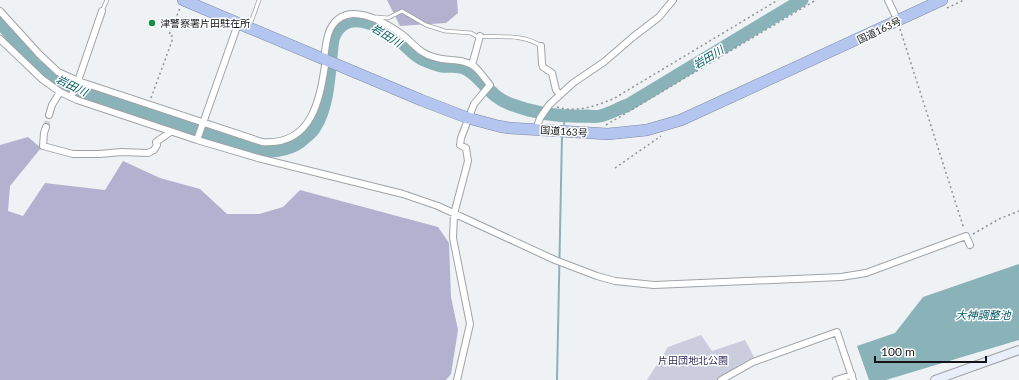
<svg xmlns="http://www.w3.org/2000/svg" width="1019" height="380" font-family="Lato,'Noto Sans JP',sans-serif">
	<rect width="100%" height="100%" fill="#eff2f5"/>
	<path fill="#ccccdf" d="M701,335L712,351L745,340L754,357L741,364L716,380H647L668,347Z"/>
	<path fill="#b2b1d0" d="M387,0H457L458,13L446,23L400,26Z
		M28,137L41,148L10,186L8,211L23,216L45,183L105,190L123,161L160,178L200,189L227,214H259L283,207L300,190L438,227L449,243L451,297L458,330L451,374L446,380H0V145Z"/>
	<path fill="#8ab2b9" d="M1019,264V340L886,380H869L857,346L895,333L923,297Z"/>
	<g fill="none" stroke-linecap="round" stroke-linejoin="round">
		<path stroke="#8ab2b9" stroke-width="2" d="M564,124L566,117
			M557,380L562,135"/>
		<path stroke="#8ab2b9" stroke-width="13" d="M0,22L36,66L54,78L78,90L255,149C270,153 287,151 300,142C305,137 312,133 315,127C330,104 329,66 333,39C344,6 379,25 398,39C407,46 413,55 424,60C429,62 436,65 442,66C451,67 460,64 468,70C485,81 489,96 510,104C534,113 559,117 585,116C590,116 595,117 600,116C609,114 619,108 628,105L802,0"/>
		<path stroke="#ced1d3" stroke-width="6" stroke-dasharray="6 3" stroke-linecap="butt" d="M46,127L49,115"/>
		<g stroke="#a0a3a6" stroke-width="4.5">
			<path id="lane" d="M102,11L107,0
				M376,17L388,18L402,11L426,25L445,31L471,33L476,36C498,38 522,33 541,46
				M250,25L259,0"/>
		</g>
		<g stroke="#a0a3a6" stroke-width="8">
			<path id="street" d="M888,0L898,21
				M0,11L39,54L58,72L78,81L262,142C313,146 320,99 326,59
				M0,39L42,79L60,92L77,100L197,140L258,158L403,194L438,206L555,260L597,276L615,281L654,285L841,277L866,273L966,236L970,245
				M541,46L542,64L543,67L552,73L556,90L560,95
				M324,58C326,48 326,34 332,26C348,1 383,21 400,33C409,39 415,48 424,53C429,56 436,58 442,59C454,61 466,59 476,68C481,73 486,80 490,85L474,104L461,138L460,145L466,148L468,161L454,214L453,238L470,324L457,380
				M472,65L480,36
				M71,97L78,81L102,11
				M49,115L52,105L60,92
				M46,127L44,133L43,146L73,154H100L121,152L148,153L154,150L157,145L156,142L169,133L170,131
				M536,129L540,118L549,105L573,83L604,62L633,37L659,17L673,0
				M197,140L238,24
				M721,380L753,362L837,332L853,380
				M836,380L852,375"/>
		</g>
		<g stroke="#a0a3a6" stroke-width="10">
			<path id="secondary" d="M935,380L1019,350"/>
		</g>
		<g stroke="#7c88a3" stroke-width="12">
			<path id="highway" d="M183,0L421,100L468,118L498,126L509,128L608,134L647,130L681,120L942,0"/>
		</g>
		<path stroke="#919396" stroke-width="1.5" stroke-dasharray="2 3" stroke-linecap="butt" d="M947,8L964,0
			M900,29L964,229
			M151,98L172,41V36L169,35L180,8
			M557,107C577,113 595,106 613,99L778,0
			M606,125L816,0
			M615,168L661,136
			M973,234L999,219L1019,211"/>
		<use href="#lane" stroke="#fff" stroke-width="3"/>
		<use href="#street" stroke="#fff" stroke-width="6"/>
		<use href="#secondary" stroke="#e8eefa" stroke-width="8"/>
		<use href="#highway" stroke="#b4c6f0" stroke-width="11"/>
	</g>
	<circle fill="#148e49" stroke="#fff" stroke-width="1.5" cx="152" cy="23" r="4"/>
	<g text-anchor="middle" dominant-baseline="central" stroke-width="3" stroke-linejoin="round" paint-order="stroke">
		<g font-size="10" fill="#131415" stroke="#fff" text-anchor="start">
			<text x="160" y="23">津警察署片田駐在所</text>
		</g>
		<g font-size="10" fill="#131415" stroke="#fff">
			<text transform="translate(879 30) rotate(-25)">国道163号</text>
			<text transform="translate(564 131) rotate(4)">国道163号</text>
		</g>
		<g font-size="10" fill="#332e59" stroke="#fff">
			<text x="693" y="360">片田団地北公園</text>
		</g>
		<g font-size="11" font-style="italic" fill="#005a66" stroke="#fff">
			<text transform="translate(387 35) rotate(32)">岩田川</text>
			<text transform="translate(708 57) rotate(-31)">岩田川</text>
			<text transform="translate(72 85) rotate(26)">岩田川</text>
			<text x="983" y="314">大神調整池</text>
		</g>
	</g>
	<path d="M875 356v6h111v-6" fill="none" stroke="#131415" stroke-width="2"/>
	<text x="881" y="356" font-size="12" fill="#131415" stroke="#ffffff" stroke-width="3" paint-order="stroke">100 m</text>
</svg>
